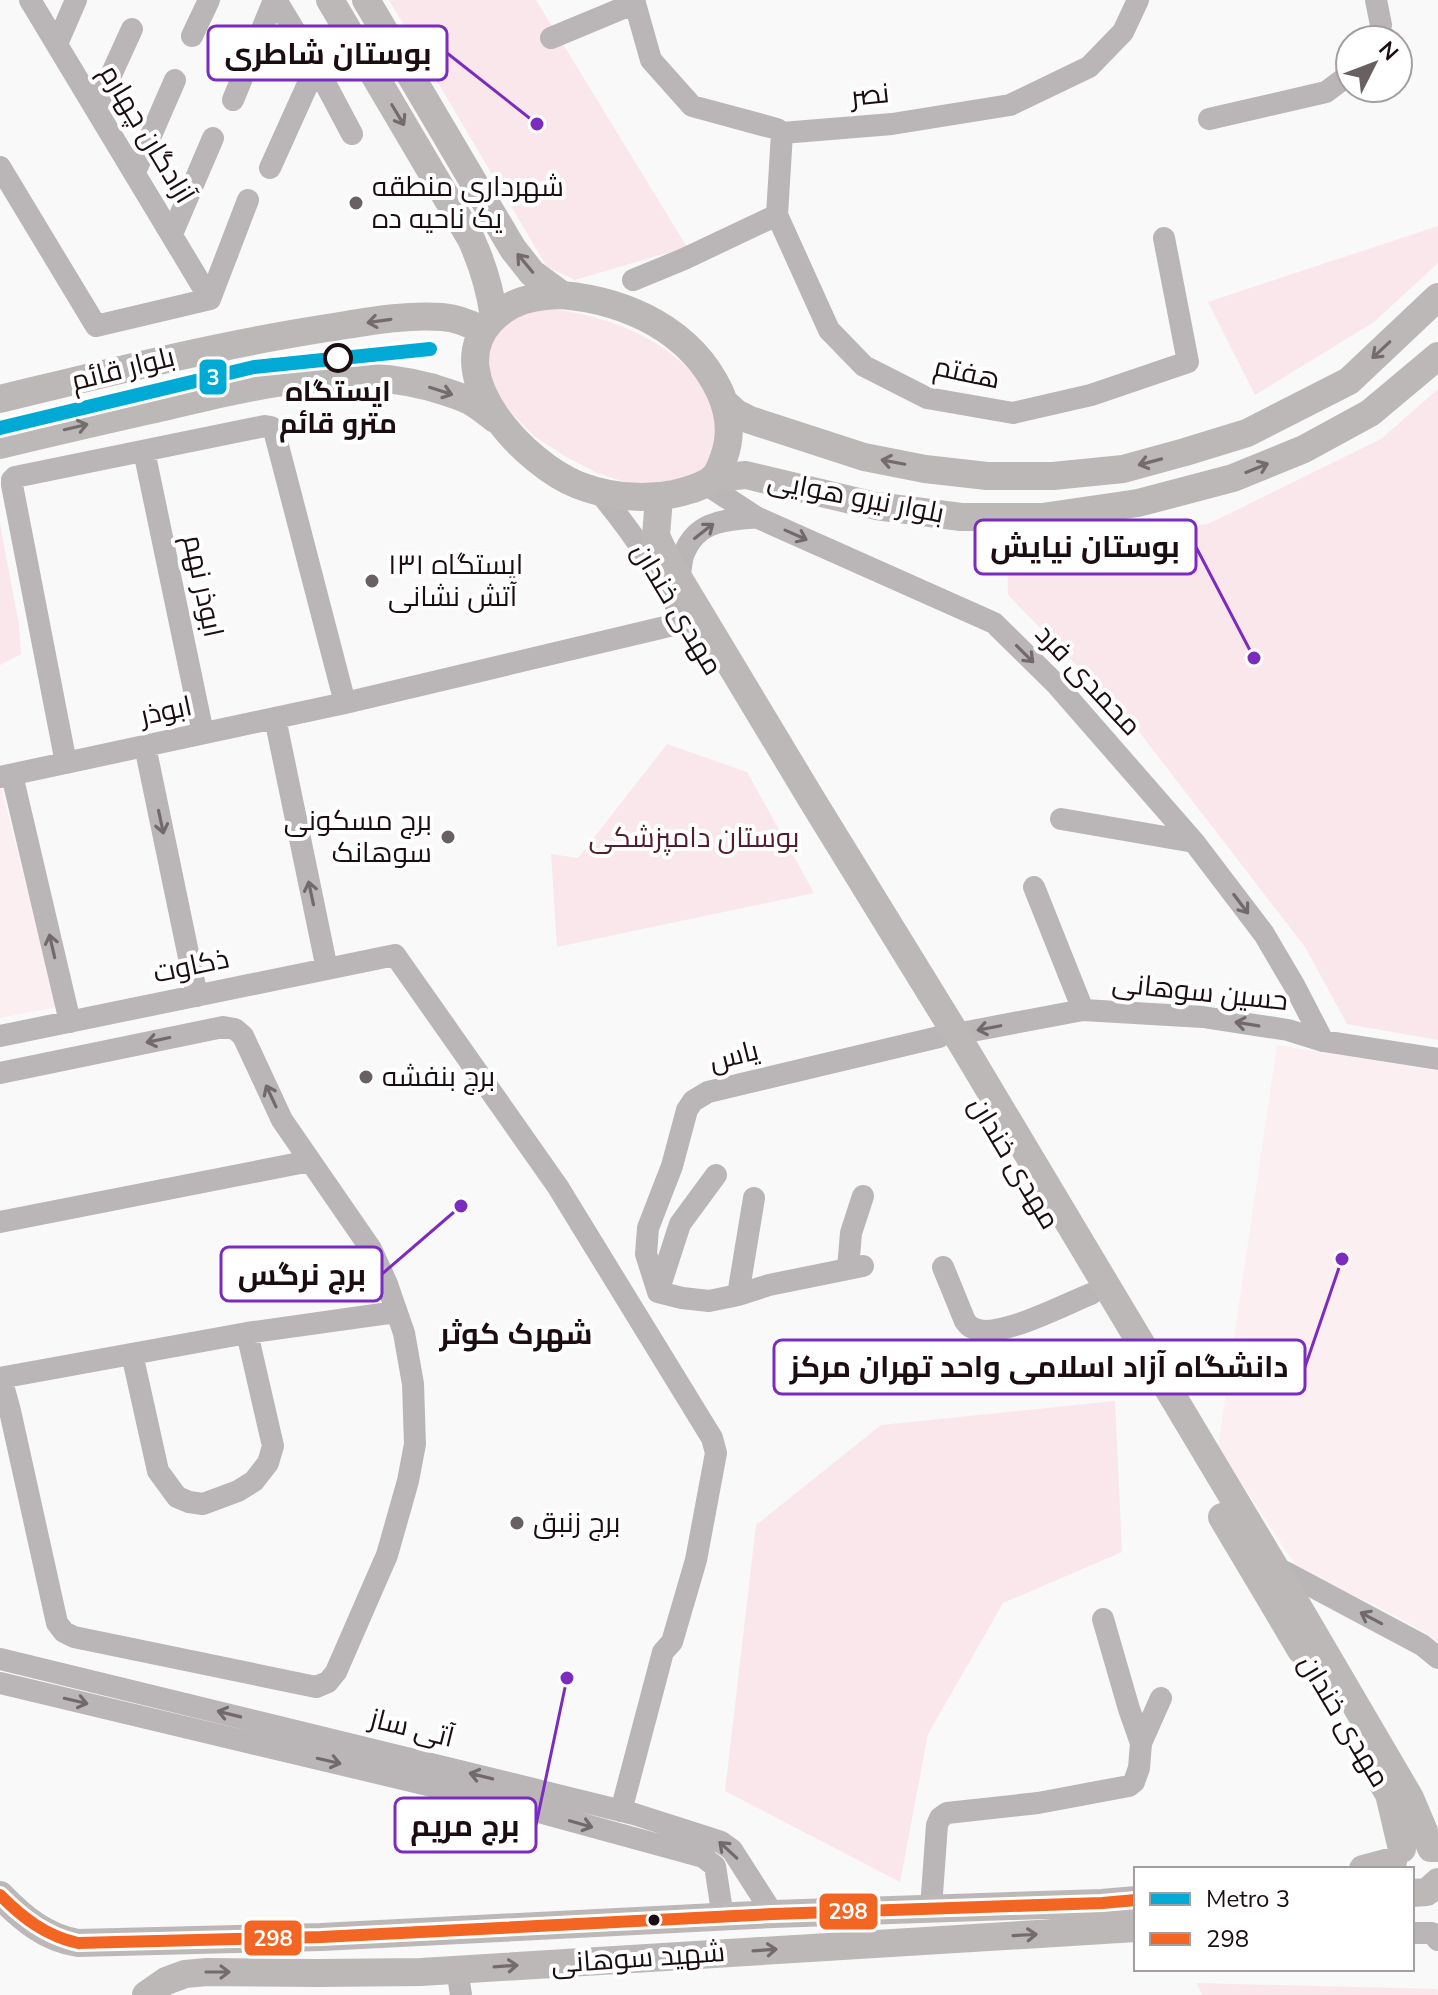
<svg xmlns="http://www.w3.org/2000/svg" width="1438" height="1995" font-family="'Nunito Sans',Cairo,sans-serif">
	<rect width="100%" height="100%" fill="#f9f9f9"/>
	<path fill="#fbeff1" d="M0,787H1L57,1007L0,1018Z
		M1277,1045L1438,1071V1642L1424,1632L1379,1607L1300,1572L1218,1447Z"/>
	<path fill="#f9e7eb" d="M389,0H536L687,247L575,280L547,267Z
		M1438,226V263L1374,322L1255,395L1208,302Z
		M554,309C613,317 682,344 711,400C717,412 718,429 720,443L700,474L670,484H631L597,473L563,455L534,436L497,398L491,384L488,351L495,335L511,320L532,310Z
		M1438,389V1040L1347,1024L1305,947L1130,720L1008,595L1007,546L1208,524L1381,439Z
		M0,524L19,625L21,654L0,665Z
		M667,744L747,772L814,893L557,947L551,854L578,858Z
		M1115,1401L1122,1552L1003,1603L928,1734L900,1882L725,1791L756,1525L881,1425Z
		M1197,1983L1437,1989L1438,1995H1202Z"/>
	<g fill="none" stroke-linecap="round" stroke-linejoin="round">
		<path stroke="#bab5b6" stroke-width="22" d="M30,0L210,299
			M276,0L316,66L352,134
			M634,0L651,60L692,106L777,129L782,133L892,124L1010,105L1089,67L1123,32L1138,0
			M192,36L209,0
			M551,38L635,3
			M1375,40L1381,25L1376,0
			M57,44L76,0
			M233,100L274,0
			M96,108L132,29
			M1209,119L1326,92L1350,74
			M782,133L777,215L829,330L864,366L927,398L1013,413L1091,395L1188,362L1164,238
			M0,167L96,326L210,299
			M270,168L316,66
			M135,172L175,80
			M172,234L213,138
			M633,280L684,259L777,215
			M210,299L248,200
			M144,451L203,733
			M704,483L756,517L994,623L1057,685L1194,842L1264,934L1294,985L1323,1041
			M598,491C632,531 661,575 684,621
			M679,579C681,571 681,561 684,553C698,519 726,521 756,517
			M275,718L327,969
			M145,746L197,996
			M66,763L12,485V480L15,477L265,426L271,427L275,434L345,703
			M12,775L70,1022
			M0,777L345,703L703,618
			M1061,819L1194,842
			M1034,887L1083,1010
			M956,1034L1083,1010L1203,1017L1288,1030L1323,1041L1438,1059
			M0,1036L395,955L558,1187L712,1438L716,1453L696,1560L672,1642L663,1652L621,1811
			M0,1073L223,1027L235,1029L243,1036L282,1120L371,1249L387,1284L404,1333L413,1384L415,1444L408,1481L387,1555L336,1672L328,1682L316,1687L74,1637L64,1632L57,1623L10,1411L1,1378
			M0,1222L310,1161
			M943,1267L965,1321C968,1325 969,1327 975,1329C1000,1339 1065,1304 1091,1294
			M848,1269L851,1233L863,1196
			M658,1292L646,1254L648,1228L672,1166L687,1110L693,1101L708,1092L939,1037
			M658,1292L682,1298L709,1301L738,1295L769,1285L863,1266
			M658,1292L680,1224L716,1175
			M738,1295L754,1198
			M132,1354L158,1471L177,1497L189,1502L203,1504L238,1491L254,1481L268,1463L273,1446L247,1333
			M0,1378L247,1333L396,1312
			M1285,1572L1422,1645L1438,1658
			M0,1659L529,1788L634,1814L709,1838L721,1842L732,1850L773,1914
			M0,1683L524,1808L703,1857L715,1866L723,1917
			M1141,1743L1161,1698
			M931,1908L937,1825L940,1818L947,1813L1038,1803L1129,1786L1134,1782L1139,1768L1141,1743L1129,1709L1103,1619
			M1412,1933H1432L1438,1940
			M457,1969L461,1995"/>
		<path stroke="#bdb8b8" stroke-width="28" d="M330,0L471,239C483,265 490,289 494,317
			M366,0L513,249L532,273L562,295
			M562,295C627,301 691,330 720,392C729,412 732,435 724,457C722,463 718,474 713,478C704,487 686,491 674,494C642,500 609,497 578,485C527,465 439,376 491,321C511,300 533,296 562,295Z
			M0,399C107,373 213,346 321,329C361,323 402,314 442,317C457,318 469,323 482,330
			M724,402L736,413L750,420L864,457L925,469L987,476H1053L1123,469L1185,452L1247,433L1349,381L1438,297
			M0,445C57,431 115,418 172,405C256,385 344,364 430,387C443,391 458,395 470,401C479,406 487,413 495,419
			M714,478L746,475L876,506L961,517H1042L1138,503L1233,478L1304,449L1370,413L1438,356
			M659,498L656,536L667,559L812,800L956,1034L1277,1571L1410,1798L1431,1848H1438
			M1222,1517L1301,1650
			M1377,1774L1389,1794L1402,1849
			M1363,1869L1393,1861
			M1412,1893L1427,1892L1438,1882
			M0,1895C22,1918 46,1938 78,1943L321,1937L773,1914L1102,1903L1136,1900
			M146,1995L166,1981L185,1974L207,1972L318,1973L421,1972L1136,1928"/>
		<g stroke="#fff" stroke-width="18">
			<path id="bus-1" d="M0,1895C23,1918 46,1936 78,1943L321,1937L773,1914L1102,1903L1136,1900"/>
		</g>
		<use href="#bus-1" stroke="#f26522" stroke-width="12"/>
		<g stroke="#fff" stroke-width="20">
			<path id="metro-1" d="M0,428L254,367L430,349"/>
		</g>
		<use href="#metro-1" stroke="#00aad4" stroke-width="14"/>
	</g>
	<defs><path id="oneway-shaft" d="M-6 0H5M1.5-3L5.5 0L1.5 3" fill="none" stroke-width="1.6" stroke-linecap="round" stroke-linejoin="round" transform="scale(2)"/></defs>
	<g stroke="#746b6d">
		<use href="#oneway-shaft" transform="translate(398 115) rotate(59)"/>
		<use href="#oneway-shaft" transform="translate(525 263) rotate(-130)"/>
		<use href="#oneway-shaft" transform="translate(379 321) rotate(172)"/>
		<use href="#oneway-shaft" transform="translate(1381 350) rotate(137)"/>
		<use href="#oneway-shaft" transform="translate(441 391) rotate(18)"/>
		<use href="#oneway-shaft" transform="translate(76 427) rotate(-13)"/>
		<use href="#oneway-shaft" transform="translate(893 462) rotate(-169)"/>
		<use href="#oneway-shaft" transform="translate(1150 462) rotate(165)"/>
		<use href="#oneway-shaft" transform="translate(1257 468) rotate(-22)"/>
		<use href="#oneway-shaft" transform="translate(1025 1935) rotate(-3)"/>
		<use href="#oneway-shaft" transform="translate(765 1950) rotate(-4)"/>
		<use href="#oneway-shaft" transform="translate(506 1966) rotate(-4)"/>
		<use href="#oneway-shaft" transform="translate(218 1972)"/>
	</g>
	<g stroke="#72696c">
		<use href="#oneway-shaft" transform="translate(704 531) rotate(-38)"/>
		<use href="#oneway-shaft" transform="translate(796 535) rotate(24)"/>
		<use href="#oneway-shaft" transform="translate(1025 654) rotate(45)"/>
		<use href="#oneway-shaft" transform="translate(161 822) rotate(78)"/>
		<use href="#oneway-shaft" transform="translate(311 893) rotate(-102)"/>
		<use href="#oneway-shaft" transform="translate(1241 904) rotate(53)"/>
		<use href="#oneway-shaft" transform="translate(52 946) rotate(-103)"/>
		<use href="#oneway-shaft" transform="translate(1247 1024) rotate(-171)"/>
		<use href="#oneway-shaft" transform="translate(989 1028) rotate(169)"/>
		<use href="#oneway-shaft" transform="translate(158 1040) rotate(168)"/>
		<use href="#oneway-shaft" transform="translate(271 1096) rotate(-115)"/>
		<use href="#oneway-shaft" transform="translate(1371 1618) rotate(-152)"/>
		<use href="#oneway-shaft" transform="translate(76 1701) rotate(13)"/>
		<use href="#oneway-shaft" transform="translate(229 1714) rotate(-166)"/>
		<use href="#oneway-shaft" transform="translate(329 1761) rotate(13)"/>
		<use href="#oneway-shaft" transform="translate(481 1776) rotate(-166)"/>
		<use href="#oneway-shaft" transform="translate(581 1824) rotate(16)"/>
		<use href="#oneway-shaft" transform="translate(728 1850) rotate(-137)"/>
	</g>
	<g fill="#696062" stroke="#fff" stroke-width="3">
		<circle cx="356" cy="203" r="8"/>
		<circle cx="372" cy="581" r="8"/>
		<circle cx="448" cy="837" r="8"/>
		<circle cx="366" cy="1077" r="8"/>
		<circle cx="517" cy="1523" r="8"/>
	</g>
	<circle fill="#fff" stroke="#1b0d11" stroke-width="4" cx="338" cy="358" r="13"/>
	<circle fill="#1b0d11" stroke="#fff" stroke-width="3" cx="654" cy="1920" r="7"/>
	<g text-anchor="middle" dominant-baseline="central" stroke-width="8" stroke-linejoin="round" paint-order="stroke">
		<g font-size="28" fill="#1b0d11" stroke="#fff">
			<text transform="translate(870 95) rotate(-6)">نصر</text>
			<text transform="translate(147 134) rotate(59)">آزادگان چهارم</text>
			<text transform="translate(123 369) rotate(-14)">بلوار قائم</text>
			<text transform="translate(967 373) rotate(12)">هفتم</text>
			<text transform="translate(856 497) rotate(11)">بلوار نیرو هوایی</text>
			<text transform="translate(203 586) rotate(78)">ابوذر نهم</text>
			<text transform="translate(677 609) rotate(59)">مهدی خندان</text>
			<text transform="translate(1088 680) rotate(47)">محمدی فرد</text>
			<text transform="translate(166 711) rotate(-12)">ابوذر</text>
			<text transform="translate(191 966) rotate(-12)">ذکاوت</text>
			<text transform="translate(1200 992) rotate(6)">حسین سوهانی</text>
			<text transform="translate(734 1056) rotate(-14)">یاس</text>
			<text transform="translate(1014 1163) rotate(59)">مهدی خندان</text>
			<text transform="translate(1344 1721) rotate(59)">مهدی خندان</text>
			<text transform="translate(412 1728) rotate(14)">آتی ساز</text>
			<text transform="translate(638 1958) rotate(-4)">شهید سوهانی</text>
		</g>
		<g font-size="28" fill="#1b0d11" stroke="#fff" text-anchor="start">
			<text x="372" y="187">شهرداری منطقه<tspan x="372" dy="32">یک ناحیه ده</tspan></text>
			<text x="388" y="565">ایستگاه ۱۳۱<tspan x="388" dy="32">آتش نشانی</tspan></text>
			<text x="432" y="821" text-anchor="end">برج مسکونی<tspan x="432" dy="32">سوهانک</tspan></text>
			<text x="382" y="1077">برج بنفشه</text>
			<text x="533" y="1523">برج زنبق</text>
		</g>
		<g font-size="28" font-weight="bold" fill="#1b0d11" stroke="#fff">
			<text x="338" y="392">ایستگاه<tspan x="338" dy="32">مترو قائم</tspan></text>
		</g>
		<g font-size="28" fill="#501e2d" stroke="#fff">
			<text x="694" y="838">بوستان دامپزشکی</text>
		</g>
		<g font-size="30" font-weight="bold" fill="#1b0d11" stroke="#fff">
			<text x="516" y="1334">شهرک کوثر</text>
		</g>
	</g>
	<path fill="none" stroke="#7b2cbf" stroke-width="3" d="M537 124L447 53M1254 658L1196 547M461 1206L382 1274M1342 1259L1305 1367M567 1678L536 1825"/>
	<g fill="#7b2cbf" stroke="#fff" stroke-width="3">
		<circle cx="537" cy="124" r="8"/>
		<circle cx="1254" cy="658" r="8"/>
		<circle cx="461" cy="1206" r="8"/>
		<circle cx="1342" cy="1259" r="8"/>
		<circle cx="567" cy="1678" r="8"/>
	</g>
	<g fill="#fff" stroke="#7b2cbf" stroke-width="3">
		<rect x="208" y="26" width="239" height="54" rx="8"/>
		<rect x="975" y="520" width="221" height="54" rx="8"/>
		<rect x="221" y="1247" width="161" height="54" rx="8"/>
		<rect x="774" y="1340" width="531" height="54" rx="8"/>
		<rect x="395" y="1798" width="141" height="54" rx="8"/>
	</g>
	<g font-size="30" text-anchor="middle" font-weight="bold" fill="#1b0d11">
		<text x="328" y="64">بوستان شاطری</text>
		<text x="1085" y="557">بوستان نیایش</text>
		<text x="302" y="1285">برج نرگس</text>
		<text x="1039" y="1377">دانشگاه آزاد اسلامی واحد تهران مرکز</text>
		<text x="465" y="1836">برج مریم</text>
	</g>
	<g stroke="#fff" stroke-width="3">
		<rect x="198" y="358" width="30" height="38" rx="8" fill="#00aad4"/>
		<rect x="818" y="1892" width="61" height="39" rx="8" fill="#f26522"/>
		<rect x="243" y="1919" width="60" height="38" rx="8" fill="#f26522"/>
	</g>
	<g font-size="22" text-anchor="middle" font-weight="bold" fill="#fff">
		<text x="213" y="385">3</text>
		<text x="848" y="1919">298</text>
		<text x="273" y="1946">298</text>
	</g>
	<rect x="1134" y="1867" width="280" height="104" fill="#ffffff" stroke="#a49ea0" stroke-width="2"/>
	<rect x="1150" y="1893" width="40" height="12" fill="#00aad4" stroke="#a49ea0" stroke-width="2"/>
	<text x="1206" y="1907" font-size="24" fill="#1b0d11">Metro 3</text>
	<rect x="1150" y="1933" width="40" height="12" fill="#f26522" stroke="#a49ea0" stroke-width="2"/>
	<text x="1206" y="1947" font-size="24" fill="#1b0d11">298</text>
	<g transform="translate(1374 64) rotate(48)"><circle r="38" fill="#ffffff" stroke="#a49ea0" stroke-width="2"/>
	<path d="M0-6L14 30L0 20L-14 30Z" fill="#696062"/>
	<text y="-12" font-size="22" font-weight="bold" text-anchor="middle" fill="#1b0d11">N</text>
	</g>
</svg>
